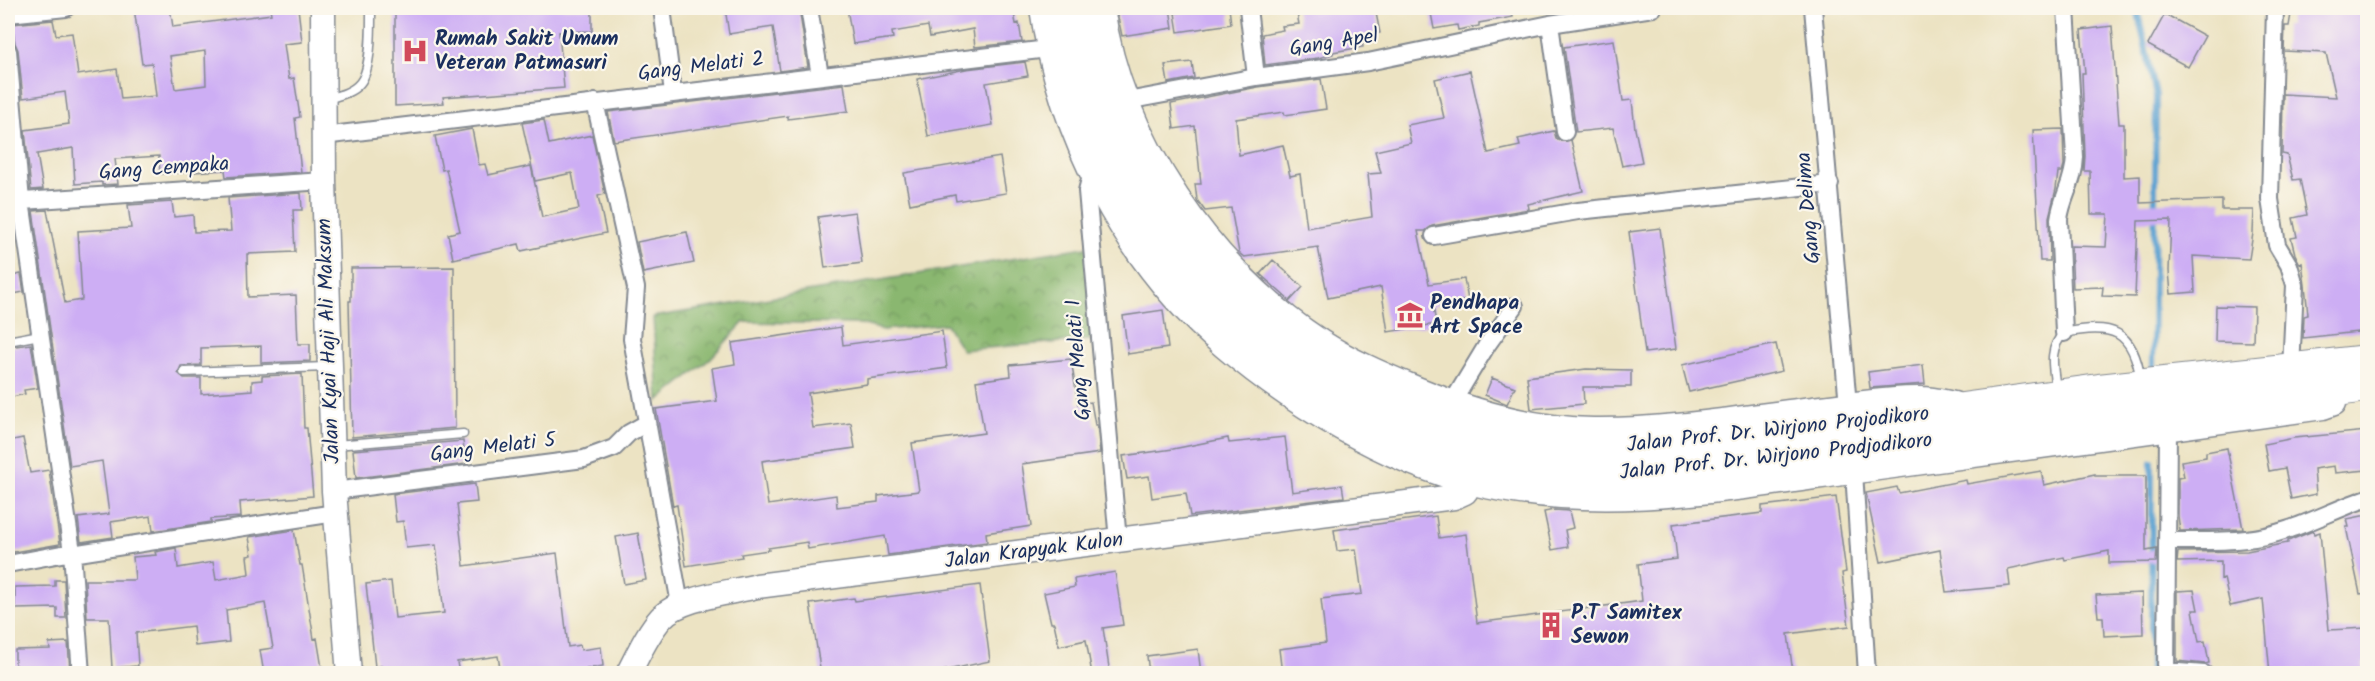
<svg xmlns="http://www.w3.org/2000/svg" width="2375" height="681" font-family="Kalam,sans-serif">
	<defs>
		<pattern id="forest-crowns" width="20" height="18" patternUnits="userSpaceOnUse" patternTransform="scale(1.5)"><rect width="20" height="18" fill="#8ab76f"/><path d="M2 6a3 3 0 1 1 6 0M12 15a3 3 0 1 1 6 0" fill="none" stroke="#70955e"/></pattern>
	</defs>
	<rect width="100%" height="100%" fill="#fbf7ec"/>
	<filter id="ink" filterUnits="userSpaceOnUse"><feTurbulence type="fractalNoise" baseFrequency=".0167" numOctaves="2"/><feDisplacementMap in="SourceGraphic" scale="12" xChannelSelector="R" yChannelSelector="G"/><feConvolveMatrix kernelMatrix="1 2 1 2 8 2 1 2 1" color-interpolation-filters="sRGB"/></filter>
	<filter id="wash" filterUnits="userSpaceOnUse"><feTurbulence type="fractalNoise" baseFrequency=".008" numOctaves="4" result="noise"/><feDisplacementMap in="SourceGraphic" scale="24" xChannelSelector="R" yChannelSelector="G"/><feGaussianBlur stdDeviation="1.35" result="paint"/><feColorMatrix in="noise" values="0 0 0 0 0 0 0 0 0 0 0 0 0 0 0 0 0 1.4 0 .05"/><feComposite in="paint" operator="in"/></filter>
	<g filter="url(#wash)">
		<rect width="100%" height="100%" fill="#ece3c3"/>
		<path fill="url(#forest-crowns)" stroke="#527366" stroke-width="1.5" d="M1091,246L1098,339L962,350L946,324L883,330L861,324L744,322L710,359L658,401L653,317Z"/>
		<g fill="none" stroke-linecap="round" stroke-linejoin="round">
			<path stroke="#5ca1d1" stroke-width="6" d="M2137,8L2156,96L2153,370
				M2151,674L2152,462"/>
		</g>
		<g id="blocks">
			<path fill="#cdaef4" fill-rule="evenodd" d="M134,8H170L173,27L271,14L270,8H298L302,42L284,44L289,79L294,78L300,117L295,118L301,172L226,177L225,170L160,174L159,156L115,159L118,184L102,185V182L75,184L73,148L37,154L43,189L31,190L25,130L69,124L65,92L23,98L18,50L15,43L12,24L53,20L56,35L72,33L78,75L117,69L121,99L156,96L152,63L142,64ZM205,51L206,85L175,89L170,56Z
				M395,8H592V31L559,32L564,88L443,97L444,103L395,106Z
				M725,8H799L808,67L780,71L773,27L729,34Z
				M847,8H1013L1016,24L1019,23L1022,42L975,47L973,29L930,37L928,26L892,32L893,38L853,44Z
				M1116,8H1170L1173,28L1122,36Z
				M1211,8H1229L1231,24L1178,32L1175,13Z
				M1296,8H1375L1380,33L1361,36L1363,47L1333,52V54L1318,58L1265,65L1262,34L1283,30L1282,26L1299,24Z
				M1430,8H1512L1513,17L1479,23V26L1458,30L1457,25L1434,29Z
				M2292,8H2367V331L2303,338L2304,316L2308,315L2305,285L2302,263L2300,264L2295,254L2291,238L2297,237L2293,218L2307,215L2300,179L2293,180L2287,155L2282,154L2283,94L2336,97L2326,53L2284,51L2285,26H2289Z
				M2165,14L2205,36L2188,67L2148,45Z
				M2112,26L2119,124H2124V177L2140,176V203L2222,200V210H2254L2253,233L2249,259L2193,256L2195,292L2171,294L2169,271L2171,220L2138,221L2135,297L2102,296L2103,287L2073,288L2071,246L2106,247L2108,214H2091L2090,171H2084L2085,156L2082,73H2085L2081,30Z
				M1614,40L1623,101L1632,100L1635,129L1642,162L1622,166L1613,128L1576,132L1564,47Z
				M1025,62L1028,76L986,83L993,125L928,136L917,79L966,69Z
				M1192,62L1194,78L1168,83L1165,65Z
				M1470,71L1488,153L1520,146L1518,139L1554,131L1556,138L1561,141L1571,140L1583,191L1528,204L1529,209L1432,226L1425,231H1418L1429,284L1464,279L1468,300L1433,305L1436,324L1388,332L1381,287L1328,298L1318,247L1244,257L1239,253L1231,208L1205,211L1197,200L1195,184H1201L1195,126L1174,129L1171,104L1258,87L1321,79L1326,109L1285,115L1284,112L1236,119L1239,155L1283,145L1290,176L1300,174L1307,228L1372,217L1368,174L1381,173L1375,151L1411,143L1407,125L1444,118L1435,79Z
				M844,84L848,111L788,119V116L614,141L608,112Z
				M544,120L549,144L592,135L605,194L598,196L606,233L521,251L519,244L453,259L448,234L460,231L446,169L442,170L435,136L472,129L479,165L485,164L488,175L531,166L542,217L579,209L572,173L535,181L522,123Z
				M2063,129L2064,165L2062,172H2058L2056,189L2049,217L2050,261H2040L2033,130Z
				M1000,157L1006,193L956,201L955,195L910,204L904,173Z
				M301,193L302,210H293L295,252L247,254L248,297L296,295L298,344H310V361L261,363V346L201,348V365L181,366L178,373L184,378H201V394L252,390V381L262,380V376L302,374L304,428H307L313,496L240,502L241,517L211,519V522L153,531L151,516L111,522L113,537L81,542L78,518L109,514L102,461L70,466L33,211L47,210L65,303L82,300L78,231L131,228L128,205L172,202L174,217L193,215L194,232L231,231L228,198Z
				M855,212L862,263L825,268L818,217Z
				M1660,228L1676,349L1645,353L1629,232Z
				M687,232L694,263L643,273L637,242Z
				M1273,260L1303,287L1290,301L1260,274Z
				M454,267L455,428L352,437L349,301H351V268Z
				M21,274L24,292L8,295V277Z
				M2216,306L2254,307L2253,342L2215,341Z
				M1163,310L1168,348L1128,354L1123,316Z
				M841,327L843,345L942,331L947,368L867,379V384L808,393L813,428L851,423L855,448L762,461L768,505L836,495L837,507L878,502V496L919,491L912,443L984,433L976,381L1011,376L1010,365L1071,359L1078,404L1091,402L1095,425H1097L1100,453L1022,464L1031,526L986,533L987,542L888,555L885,536L808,549L807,542L768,548L769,550L741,554L742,557L686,566L677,505L673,506L656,409L717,401L712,368L735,364L732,343Z
				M31,344L38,388L24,390L25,394L8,398V347Z
				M1776,344L1782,371L1689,392L1682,365Z
				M1923,365L1925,384L1870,388L1868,372Z
				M1586,369L1631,370V387H1583L1584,404L1531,409L1527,377Z
				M1492,378L1515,387L1507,404L1485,395Z
				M2367,431V470L2335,473L2334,466L2314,469L2316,494L2291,499L2285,468L2269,471L2264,444L2294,438Z
				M1285,437L1292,492L1342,485L1344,497L1190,516L1186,493L1152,498L1149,476L1127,479L1123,456L1173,449L1228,438L1229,443Z
				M23,438L30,473L49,470L60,544L8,553V441Z
				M463,441L466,464L356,478L353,450Z
				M2227,448L2243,529L2180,531L2178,516V478L2184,477L2181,461L2206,457V452Z
				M2041,471L2044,485L2095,474V476H2146V551L2157,549L2156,562L2109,563V551L2065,560L2064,557L2008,569L2010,586L1946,592L1940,550L1881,562L1866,493L1897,487L1899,493L1966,480L1967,484Z
				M475,484L477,502L457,504L464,566L557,553L568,647L580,645L581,650L601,647L603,666L556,674H501L498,656L457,662L459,674H381V666L375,667L366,584L391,581L395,618L444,613L436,545L406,548L403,521L396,522L393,494Z
				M1836,497L1846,572L1842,573L1849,626L1788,634L1793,674H1282L1279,649L1326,643L1321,599L1362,594L1356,549L1337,551L1334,530L1436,516L1439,538L1466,534L1477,623L1642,601L1638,564L1677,559L1673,524L1762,513V506Z
				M1554,510L1569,511L1573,528L1565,530L1568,547L1552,550L1544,512Z
				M2367,515V593L2360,594L2346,527H2349L2347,519Z
				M294,530L300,565H302L314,639L317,638L323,674H264L260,650L273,648L265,603L226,610L229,642L195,646L193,626L136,633L138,666L112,668L109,618H87L85,580H135L133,557L156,555L155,552L176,548L178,568L213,562L216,580L249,574L247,556L252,555L249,537Z
				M2313,531L2314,534L2320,532L2329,630L2366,628L2367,663H2363L2364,674H2270L2263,599L2230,606L2224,578L2221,579V561L2177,562L2178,552L2247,551L2288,543V541Z
				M638,533L646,580L624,584L616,537Z
				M1115,572L1123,625L1103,628L1110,674H1092L1086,640L1059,646L1054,623H1051L1044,593L1075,587L1074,579Z
				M55,580H64L66,618H57V608L15,609V587L55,586Z
				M980,585L990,661L942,671L943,674H821L810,604L854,598L855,601Z
				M2194,590L2198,610H2193L2199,642L2205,641L2209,663L2205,664L2177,661V591Z
				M2142,593L2143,634L2104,636L2103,617H2098L2096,595Z
				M68,642L70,672L15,671V650L50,649L49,643Z
				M1198,649L1201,674H1149L1147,656Z"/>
		</g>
	</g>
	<g filter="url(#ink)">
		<use href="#blocks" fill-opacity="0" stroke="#848990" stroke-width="1.5"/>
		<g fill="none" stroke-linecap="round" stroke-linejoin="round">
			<g stroke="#848990" stroke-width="11">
				<path id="lane" d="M326,99C337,96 352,93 360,83C372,69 371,26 371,8
					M8,341L40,335
					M184,372L327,367
					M2056,390C2054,369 2047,350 2064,333C2112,323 2133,329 2141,381
					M336,445L463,434"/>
			</g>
			<g stroke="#848990" stroke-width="20">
				<path id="street" d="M662,8L673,93
					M809,8L820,76
					M1248,8L1256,77
					M1813,8L1848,405
					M2275,8L2270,199L2277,245L2289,265L2295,285L2291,369
					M8,14L66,8
					M1550,24L1565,132
					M8,51L21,201L72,552L81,674
					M1127,101L1256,77L1368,62L1550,24L1653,8
					M595,102L636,288L632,339L680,604
					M323,136L1048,49
					M1095,178L1089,183L1087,191L1118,541
					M8,202L324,181
					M1434,236L1578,211L1830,184
					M2064,333L2059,219C2062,196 2074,183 2075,157L2066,8
					M1452,403L1487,345L1515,306
					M1854,472L1867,674
					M334,491L584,459L614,448L629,433L647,423
					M2167,541C2193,541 2220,542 2246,539C2289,535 2327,512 2368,498
					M72,554L335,513
					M8,564L72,552
					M2166,671L2204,674
					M2166,674L2168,429"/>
			</g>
			<g stroke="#848990" stroke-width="27">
				<path id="secondary" d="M323,8L324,181L334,491L349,674
					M1042,8C1060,136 1125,262 1224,346C1292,404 1386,461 1473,483C1605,515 1740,487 1871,469C2022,449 2172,428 2323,407L2334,403
					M1102,8C1120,139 1211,270 1321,342C1352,362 1384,375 1417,389C1473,412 1532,429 1593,430C1669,431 1746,417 1821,408C1851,405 1893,398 1922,399C1933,399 1944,402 1954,404
					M628,674C638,655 647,634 661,618C680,597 730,593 757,586L1454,497L1465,492L1471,482"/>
			</g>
			<g stroke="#848990" stroke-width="34">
				<path id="highway" d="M1057,8C1064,47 1074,88 1089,126C1112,181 1150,242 1189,288C1226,332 1274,366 1323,396C1373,427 1432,454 1490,465C1548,475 1604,476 1662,474L2368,386
					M1083,8L1098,77L1140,171L1168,221L1191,252L1214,276L1303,353L1369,393L1445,423L1499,439L1571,449L1672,446L1870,422L2099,390L2368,361"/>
			</g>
			<use href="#lane" stroke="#fff" stroke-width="8"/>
			<use href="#street" stroke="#fff" stroke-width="16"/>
			<use href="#secondary" stroke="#fff" stroke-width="24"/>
			<use href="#highway" stroke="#fff" stroke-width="32"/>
		</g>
	</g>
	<defs>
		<g id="hospital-bare" transform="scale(2.07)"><path d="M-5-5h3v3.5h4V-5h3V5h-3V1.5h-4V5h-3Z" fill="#d1495b" stroke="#fbf7ec" stroke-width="2.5" paint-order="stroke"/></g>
		<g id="museum-bare" transform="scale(2.07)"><path d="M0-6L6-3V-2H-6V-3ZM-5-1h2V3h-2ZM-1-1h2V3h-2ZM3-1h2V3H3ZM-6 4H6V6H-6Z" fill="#d1495b" stroke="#fbf7ec" stroke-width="2.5" paint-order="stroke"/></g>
		<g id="building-bare" transform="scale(2.07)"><path d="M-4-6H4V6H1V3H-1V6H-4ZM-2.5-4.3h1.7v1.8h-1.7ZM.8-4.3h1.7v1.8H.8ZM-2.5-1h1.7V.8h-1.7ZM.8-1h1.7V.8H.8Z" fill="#d1495b" stroke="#fbf7ec" stroke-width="2.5" paint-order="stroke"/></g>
	</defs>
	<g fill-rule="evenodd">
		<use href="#hospital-bare" x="415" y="51"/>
		<use href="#museum-bare" x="1410" y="315"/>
		<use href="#building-bare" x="1551" y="625"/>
	</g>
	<g text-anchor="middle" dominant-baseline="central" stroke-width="4.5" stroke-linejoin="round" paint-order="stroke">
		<g font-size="21" font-weight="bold" fill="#1b2f5e" stroke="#fbf7ec" text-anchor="start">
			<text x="435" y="39">Rumah Sakit Umum<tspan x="435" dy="24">Veteran Patmasuri</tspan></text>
			<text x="1430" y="303">Pendhapa<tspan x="1430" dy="24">Art Space</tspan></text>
			<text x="1571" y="613">P.T Samitex<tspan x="1571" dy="24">Sewon</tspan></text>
		</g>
		<g font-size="21" fill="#1b2f5e" stroke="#fbf7ec">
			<text transform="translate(1334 43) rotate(-9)">Gang Apel</text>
			<text transform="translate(701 67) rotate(-7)">Gang Melati 2</text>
			<text transform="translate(164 169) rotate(-4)">Gang Cempaka</text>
			<text transform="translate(1809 208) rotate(-95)">Gang Delima</text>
			<text transform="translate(329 341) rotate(-92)">Jalan Kyai Haji Ali Maksum</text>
			<text transform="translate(1079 360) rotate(-95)">Gang Melati 1</text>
			<text transform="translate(1778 430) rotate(-6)">Jalan Prof. Dr. Wirjono Projodikoro</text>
			<text transform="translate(493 448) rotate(-7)">Gang Melati 5</text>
			<text transform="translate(1776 457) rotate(-6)">Jalan Prof. Dr. Wirjono Prodjodikoro</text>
			<text transform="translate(1034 551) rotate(-7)">Jalan Krapyak Kulon</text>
		</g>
	</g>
	<rect width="2375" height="681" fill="none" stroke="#fbf7ec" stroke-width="30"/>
</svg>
